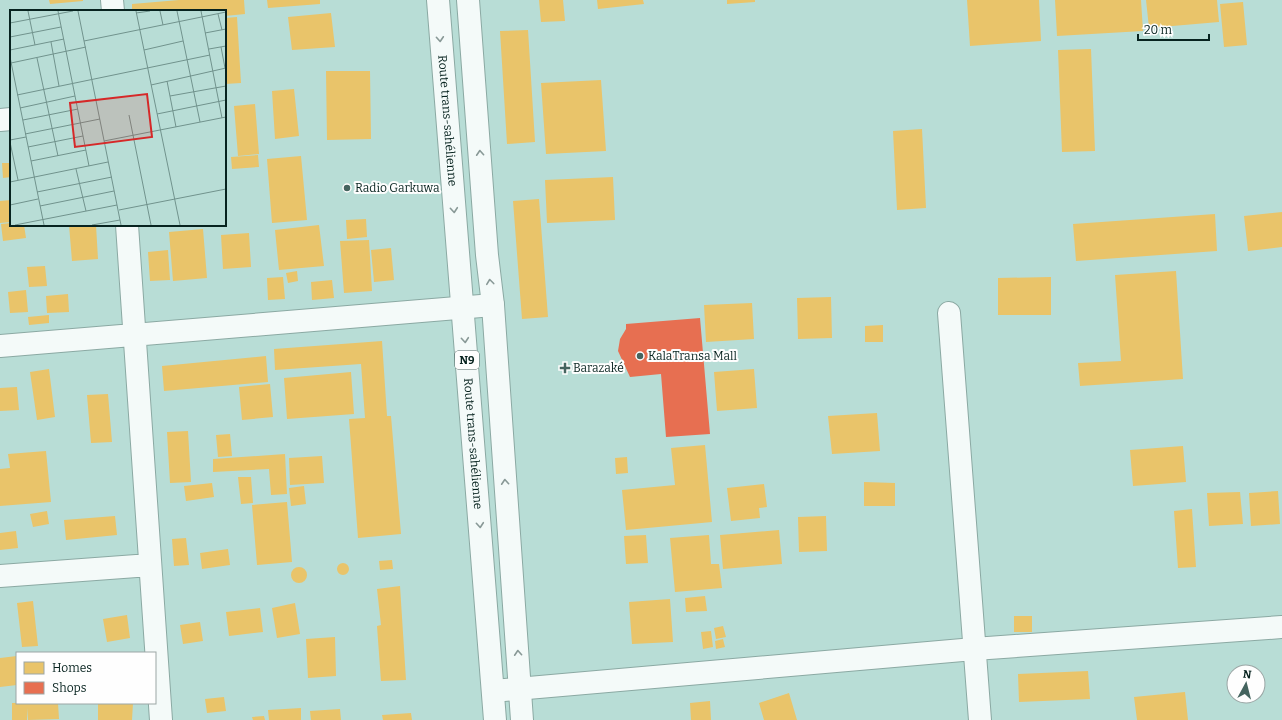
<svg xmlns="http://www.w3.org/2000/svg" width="1282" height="720" font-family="Bitter,serif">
	<rect width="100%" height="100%" fill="#b8ddd6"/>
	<path fill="#e9c46a" d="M49,0H83V1L50,4Z
		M179,0H244L245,14L225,16V11H132V4Z
		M267,0H320V4L268,8Z
		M539,0H563L565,21L541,22Z
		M597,0H643L644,4L598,9Z
		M727,0H755V2L727,4Z
		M967,0H1039L1041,41L970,46Z
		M1055,0H1141L1143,31L1057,36Z
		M1146,0H1217L1219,22L1149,28Z
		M1243,2L1247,45L1224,47L1220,4Z
		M331,13L335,47L292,50L288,17Z
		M237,17L241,83L225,84V18Z
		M528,30L535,142L507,144L500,31Z
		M1091,49L1095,151L1062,152L1058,50Z
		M326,71H370L371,139L327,140Z
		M601,80L606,151L546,154L541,83Z
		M294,89L299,136L275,139L272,91Z
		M255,104L259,154L238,156L234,106Z
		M922,129L926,208L897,210L893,131Z
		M258,155L259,167L232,169L231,157Z
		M301,156L307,220L272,223L267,159Z
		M2,163H11V177L3,178Z
		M613,177L615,220L547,223L545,180Z
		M539,199L548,317L522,319L513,201Z
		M11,200V222L0,223V201Z
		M1282,212V247L1248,251L1244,216Z
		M1215,214L1217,251L1076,261L1073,224Z
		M366,219L367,237L347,239L346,220Z
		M11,223V225H24L26,238L3,241L1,224Z
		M69,225H96L98,259L72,261Z
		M319,225L324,266L279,270L275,230Z
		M203,229L207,278L173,281L169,232Z
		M249,233L251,267L223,269L221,235Z
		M369,240L372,291L344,293L340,241Z
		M391,248L394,280L374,282L371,250Z
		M168,250L170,280L150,281L148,252Z
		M45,266L47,286L29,287L27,267Z
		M297,271L298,281L288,283L286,273Z
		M1176,271L1183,379L1080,386L1078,363L1121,361L1115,275Z
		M283,277L285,299L268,300L267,278Z
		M1051,277V315H998V278Z
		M332,280L334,298L312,300L311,282Z
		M26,290L28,312L10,313L8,292Z
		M68,294L69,312L47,313L46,296Z
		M831,297L832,338L798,339L797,298Z
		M752,303L754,339L706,342L704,305Z
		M49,315V323L29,325L28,317Z
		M883,325V342H865V326Z
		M382,341L387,416H391L401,534L358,538L349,419L365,418L361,364L275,370L274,349Z
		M266,356L268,382L164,391L162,366Z
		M49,369L55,417L37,420L30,372Z
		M754,369L757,408L717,411L714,372Z
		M351,372L354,414L287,419L284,378Z
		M270,384L273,417L242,420L239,387Z
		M17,387L19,410L0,411V388Z
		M108,394L112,442L91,443L87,395Z
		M877,413L880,451L832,454L828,416Z
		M188,431L191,482L170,483L167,432Z
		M230,434L232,456L218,457L216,435Z
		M705,445L712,522L626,530L622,490L675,485L671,448Z
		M1183,446L1186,482L1133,486L1130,450Z
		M46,451L51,502L0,506V469L10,468L8,454Z
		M285,454L287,494L271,495L269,469L213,472V459Z
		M322,456L324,483L290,485L289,458Z
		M627,457L628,473L616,474L615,458Z
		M238,477H251L253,503L241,504Z
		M864,482L895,483V506H864Z
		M212,483L214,497L186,501L184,486Z
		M764,484L767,507L759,508L760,518L731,521L727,488Z
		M304,486L306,504L291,506L289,488Z
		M1278,491L1280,524L1251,526L1249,493Z
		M1240,492L1243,524L1209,526L1207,493Z
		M287,502L292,562L257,565L252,505Z
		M1192,509L1196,567L1178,568L1174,511Z
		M47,511L49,524L33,527L30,514Z
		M115,516L117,535L66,540L64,520Z
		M826,516L827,551L799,552L798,517Z
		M779,530L782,564L723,569L720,535Z
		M16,531L18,548L0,550V533Z
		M646,535L648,563L626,564L624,536Z
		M709,535L711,564H719L722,588L675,592L670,538Z
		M186,538L189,565L174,566L172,539Z
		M228,549L230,565L202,569L200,553Z
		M392,560L393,569L380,570L379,561Z
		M337 569a6 6 0 1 1 12 0a6 6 0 1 1-12 0Z
		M291 575a8 8 0 1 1 16 0a8 8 0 1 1-16 0Z
		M400,586L406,680L381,681L377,626L381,625L377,589Z
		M705,596L707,611L686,612L685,598Z
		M670,599L673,642L632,644L629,602Z
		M33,601L38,646L22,647L17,603Z
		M295,603L300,634L277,638L272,608Z
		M260,608L263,632L229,636L226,612Z
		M127,615L130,638L107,642L103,619Z
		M1014,616H1032V632H1014Z
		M200,622L203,641L183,644L180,625Z
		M723,626L726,637L716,639L714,628Z
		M711,631L713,647L703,649L701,632Z
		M335,637L336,676L308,678L306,639Z
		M723,639L725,647L716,649L715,641Z
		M17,656V685L0,687V658Z
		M1088,671L1090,699L1019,702L1018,674Z
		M1185,692L1188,720H1137L1134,697Z
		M789,693L797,720H764L759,703Z
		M224,697L226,711L207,713L205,699Z
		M710,701L711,720H691L690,703Z
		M12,703H58L59,719L28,720L27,708V720H12Z
		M98,703H133L132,720H98Z
		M301,708V720H269L268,710Z
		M340,709L341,720H311L310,711Z
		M411,713L412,720H383L382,715Z
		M264,716L265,720H253L252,717Z"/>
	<path fill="#e76f51" d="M700,318L710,434L666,437L661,374L630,377L618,351L620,339L626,329V324Z"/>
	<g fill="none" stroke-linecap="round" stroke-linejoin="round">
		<g stroke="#8ba9a3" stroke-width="24">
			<path id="minor" d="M112,0L113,11
				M0,120L11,119
				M127,225L161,720
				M949,313L980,720
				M0,346L493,305
				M0,576L150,565
				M493,691L974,649L1282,627"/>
		</g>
		<g stroke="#8ba9a3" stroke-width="24">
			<g id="trunk">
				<path id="s1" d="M438,0L495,720"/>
				<path d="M468,0L487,255L493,305L522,720"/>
			</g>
		</g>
		<use href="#minor" stroke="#f4faf9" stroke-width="22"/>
		<use href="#trunk" stroke="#f4faf9" stroke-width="22"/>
	</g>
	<defs><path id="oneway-chevron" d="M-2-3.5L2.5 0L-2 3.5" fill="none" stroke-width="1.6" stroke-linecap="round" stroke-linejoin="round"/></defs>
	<g stroke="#899997">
		<use href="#oneway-chevron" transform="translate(440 39) rotate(86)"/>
		<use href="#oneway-chevron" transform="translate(480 153) rotate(-94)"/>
		<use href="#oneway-chevron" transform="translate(454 210) rotate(85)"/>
		<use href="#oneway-chevron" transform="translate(490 282) rotate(-97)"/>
		<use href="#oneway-chevron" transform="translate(465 340) rotate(85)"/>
		<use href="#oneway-chevron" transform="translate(505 482) rotate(-94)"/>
		<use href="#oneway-chevron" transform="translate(480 525) rotate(85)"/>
		<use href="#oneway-chevron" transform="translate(518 653) rotate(-94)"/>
	</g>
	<g fill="#45645f" stroke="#fefefe" stroke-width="1.5">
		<circle cx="347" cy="188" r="4"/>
		<circle cx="640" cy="356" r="4"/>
		<path d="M563 362h4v4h4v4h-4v4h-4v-4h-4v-4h4z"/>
	</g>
	<g text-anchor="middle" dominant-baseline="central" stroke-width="4" stroke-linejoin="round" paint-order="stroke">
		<rect fill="#fefefe" stroke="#516562" stroke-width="1" x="455" y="351" width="24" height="18" rx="3"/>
		<g font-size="11" font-weight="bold" fill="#07231f">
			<text x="467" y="360">N9</text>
		</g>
		<g font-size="12" fill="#07231f" stroke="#fefefe">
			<text stroke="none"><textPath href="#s1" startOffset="121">Route trans-sahélienne</textPath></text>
			<text stroke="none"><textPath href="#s1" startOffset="445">Route trans-sahélienne</textPath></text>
		</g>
		<g font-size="12" fill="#07231f" stroke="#fefefe" text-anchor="start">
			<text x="355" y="188">Radio Garkuwa</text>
			<text x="648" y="356">KalaTransa Mall</text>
			<text x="573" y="368">Barazaké</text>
		</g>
	</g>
	<g transform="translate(10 10)">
		<rect width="216" height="216" fill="#b8ddd6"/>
		<path fill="none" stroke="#71938d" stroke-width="1" d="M18,1L25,35M48,1L79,156M68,1L111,215M126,1L170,215M150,1L153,15M167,1L190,112M191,1L212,108M126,3L140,1M208,4L212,20M0,13L63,1M195,23L216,19M0,27L51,17M74,31L216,2M41,32L49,76M211,37L215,58M199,39L216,36M0,40L54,29M134,40L173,31M0,47L34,215M27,48L48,146M1,53L76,37M157,71L166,117M141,75L216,58M7,85L200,45M160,86L216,76M10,98L65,86M147,104L216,90M119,105L141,215M13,110L68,99M15,124L90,109M0,130L16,127M94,131L216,107M0,132L8,170M18,137L73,126M21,151L76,140M66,159L76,201M0,172L98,152M27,182L102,167M0,195L28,189M30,196L104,181M109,200L216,179M5,215L107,195M82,215L110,210"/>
		<path fill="#d62828" fill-opacity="0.15" stroke="#d62828" stroke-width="2" d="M137,84L142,127L65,137L60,93Z"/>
		<rect width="216" height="216" fill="none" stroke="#07231f" stroke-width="2"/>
	</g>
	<rect x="16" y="652" width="140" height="52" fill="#fefefe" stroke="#9ba6a5"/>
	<rect x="24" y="662" width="20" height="12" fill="#e9c46a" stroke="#9ba6a5"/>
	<text x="52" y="672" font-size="12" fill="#07231f">Homes</text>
	<rect x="24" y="682" width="20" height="12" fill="#e76f51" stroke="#9ba6a5"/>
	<text x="52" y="692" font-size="12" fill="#07231f">Shops</text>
	<g transform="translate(1246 684) rotate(7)"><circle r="19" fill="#fefefe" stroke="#9ba6a5"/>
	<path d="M0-3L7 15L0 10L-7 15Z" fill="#45645f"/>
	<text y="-6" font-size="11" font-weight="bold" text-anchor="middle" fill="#07231f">N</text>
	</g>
	<path d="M1138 34v6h71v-6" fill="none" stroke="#07231f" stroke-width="2"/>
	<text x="1144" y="34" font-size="12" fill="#07231f" stroke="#fefefe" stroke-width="3" paint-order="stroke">20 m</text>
</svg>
